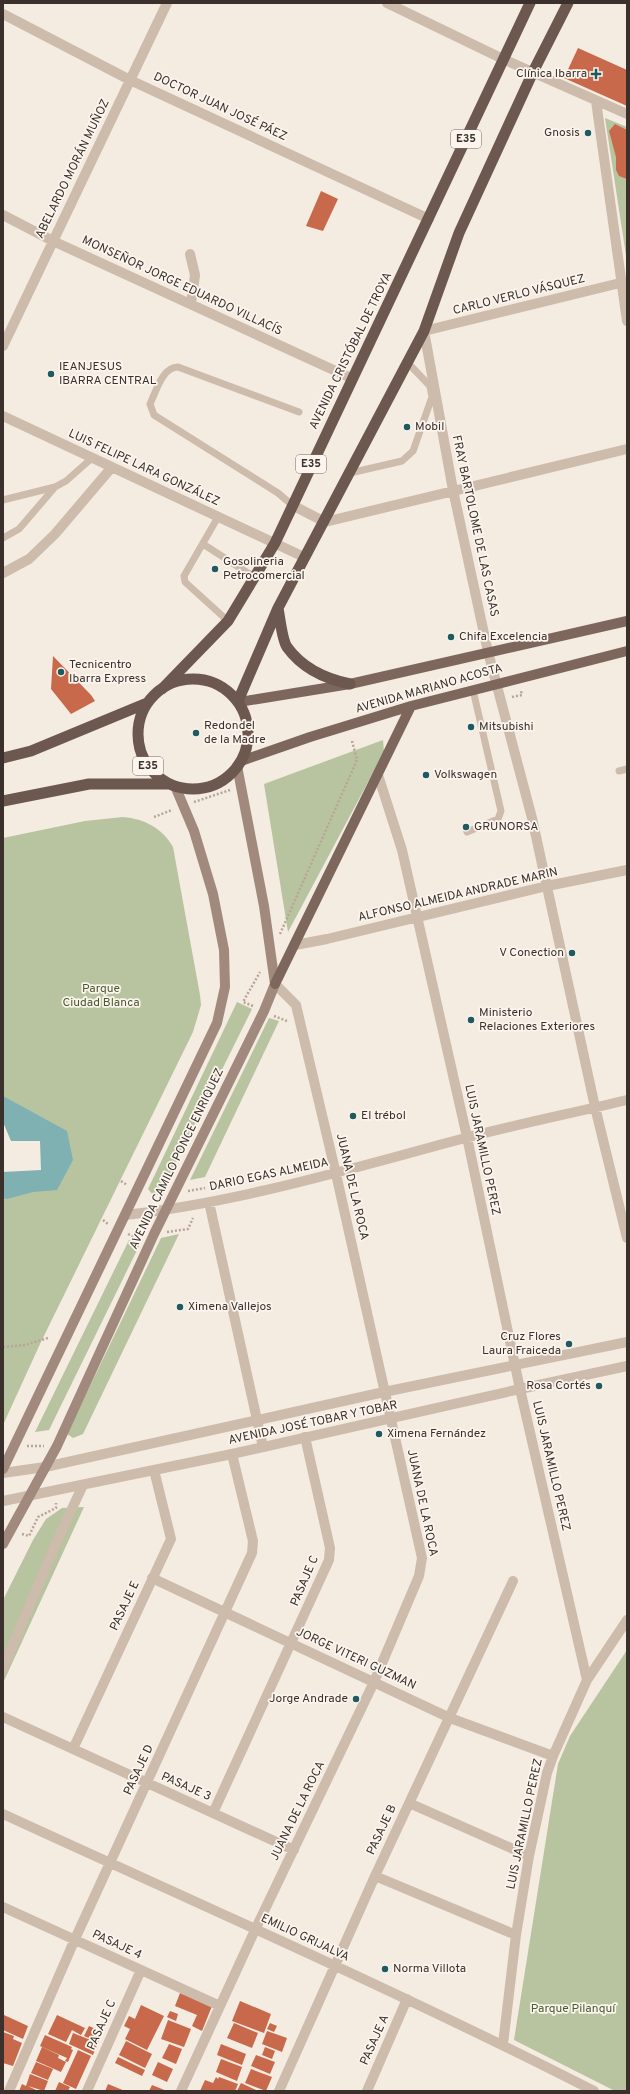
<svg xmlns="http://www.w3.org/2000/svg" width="630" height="2094" font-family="Overpass,sans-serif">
	<rect width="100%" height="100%" fill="#f4ebe1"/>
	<path fill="#b8c4a0" d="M605,118L627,127V262Z
		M383,740L384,752L288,932L264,784Z
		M123,817C145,819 162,828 173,847L200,995L201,1005L193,1032L40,1344L3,1425V838L85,821Z
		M237,1002L252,1009L160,1195H153L148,1189Z
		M269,1018L279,1021L205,1177L190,1180Z
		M179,1234L83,1434L73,1438L67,1434L161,1238Z
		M129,1240L141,1242L49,1430L35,1432Z
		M84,1507L3,1683V1600L33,1540L46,1519L62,1508Z
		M627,1650V2091H615L514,2040L558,1764L570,1736Z"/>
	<path fill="#7fb0b2" d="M3,1096L67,1131L73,1160L57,1190L33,1192L7,1199L3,1198Z"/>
	<path fill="#f4ebe1" d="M3,1122L11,1141H40L41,1170L3,1172Z"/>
	<path fill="#c8694b" d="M578,48L627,70V106L564,78Z
		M615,124L627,130V179L619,176L616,170V157L609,131Z
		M321,191L338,199L323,231L306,226Z
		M53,656L91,695L95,701L71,714L51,689Z
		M180,1993L212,2006L202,2031L192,2026L197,2015L175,2006Z
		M240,2001L271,2014L264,2033L232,2021Z
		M141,2005L164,2016L147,2050L125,2039L130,2029L124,2026L129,2016L135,2019Z
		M170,2011L178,2014L176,2021L167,2017Z
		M4,2015L28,2026L23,2039L3,2030Z
		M57,2015L85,2028L81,2035L72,2030L66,2042L48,2034Z
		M168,2020L191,2029L184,2047L161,2039Z
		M234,2023L258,2033L252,2048L227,2038Z
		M270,2023L277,2026L274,2032L267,2029Z
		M89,2026L102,2032L98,2042L84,2036Z
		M267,2031L287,2038L282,2052L262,2044Z
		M3,2032L14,2036L13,2039L22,2043L13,2066L3,2063Z
		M73,2033L98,2043L93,2055L69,2044Z
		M45,2035L72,2047L71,2049L73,2050L68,2062L65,2061L67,2058L40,2046Z
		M126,2041L152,2054L145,2068L119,2055Z
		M169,2044L182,2049L176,2064L162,2058Z
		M221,2044L246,2054L242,2065L217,2055Z
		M42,2047L59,2055L58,2058L66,2062L61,2072L36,2061Z
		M265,2047L275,2051L272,2059L262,2055Z
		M78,2050L91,2056L76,2089L63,2083Z
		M256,2055L275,2062L270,2074L251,2066Z
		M118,2057L145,2070L142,2076L115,2063Z
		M221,2059L242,2067L237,2081L216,2072Z
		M36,2062L53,2069L48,2080L31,2073Z
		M158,2062L173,2069L167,2082L152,2075Z
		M251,2069L272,2077L266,2091L245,2083Z
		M30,2074L48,2081L44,2091L28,2086L38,2091H19L22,2084L26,2086Z
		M216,2077L218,2079L219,2077L238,2084L235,2091H200L205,2080L213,2083Z
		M59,2082L70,2087L68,2091H55Z
		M241,2083L258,2091H237Z
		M108,2084L125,2091H105Z
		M152,2085L167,2091H149Z"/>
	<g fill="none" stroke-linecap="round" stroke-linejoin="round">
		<path stroke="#b9a596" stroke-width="2.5" stroke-dasharray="2 2" stroke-linecap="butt" d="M512,697L522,695L521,691
			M194,802L230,790
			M154,817L172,810
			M280,934L357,760L352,741
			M253,1006L243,1002L260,972
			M274,1016L287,1021
			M121,1181L127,1185
			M188,1191L205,1188
			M103,1220L108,1224
			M167,1232L188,1229L193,1218
			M128,1234L134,1237L141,1236
			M3,1347L25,1345L48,1338
			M27,1446H44
			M22,1534L29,1536L38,1517L56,1508V1503"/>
		<path stroke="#cdbbac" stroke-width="7" d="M350,473L402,461L413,451L432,397L430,386L408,363
			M3,500L55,487L66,481L92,458
			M292,505L278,493L154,415L150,404C156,392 162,367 178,367L299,412
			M218,517L184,576L185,582L228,621
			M3,538L19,529L55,487
			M203,544L254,577
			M619,771L627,769
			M467,832L498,819L501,811L473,690"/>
		<path stroke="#cdbbac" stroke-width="10" d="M387,3L503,59L627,114
			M3,14L130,80L429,219
			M596,101L627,321
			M3,215L53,241L351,378
			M190,254L195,275L191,304
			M620,283L424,331L453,490L488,652L532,818L595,1107L627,1238
			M3,346L167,3
			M3,416L304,557
			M292,505L325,522L627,449
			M3,573L29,559L55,534L112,467
			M378,775L402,850L467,1137L520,1389L587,1680
			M295,945L327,939L547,886L627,870
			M209,1202L263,1447
			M125,1215C240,1202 353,1168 465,1138C518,1124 573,1113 627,1100
			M152,1578L450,1718L553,1756
			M3,1668L57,1541L83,1485
			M3,1717L294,1850
			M73,1749L171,1539L154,1470
			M409,1803L529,1856
			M213,1813L329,1560L330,1548L305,1437
			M3,1814C201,1905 400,1992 594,2091
			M375,1876L516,1935
			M3,1907L220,2006
			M503,2044L516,1935L529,1856L547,1773L553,1756L587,1680L627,1620
			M9,2091L75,1939L252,1553L253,1541L232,1454
			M87,2091L141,1970
			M181,2091L255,1930L374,1682L419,1576L422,1558L336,1174L296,1005L275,984
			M279,2091L375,1876L513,1581
			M367,2091L407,1999"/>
		<path stroke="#cdbbac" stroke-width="10" d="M3,1473L45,1467L384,1392L627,1342
			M3,1501L232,1454L520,1389L627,1366"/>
		<path stroke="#a18a7d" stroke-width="10" d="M3,1469L217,1023L225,987L224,950L213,894L194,831L175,786
			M3,1544L57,1446L154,1234L264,1011L275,984L264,906L237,766"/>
		<path stroke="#7d675c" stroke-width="10" d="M239,702L350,684L627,621
			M241,761L310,737L411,706L627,651
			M275,984L411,706"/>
		<path stroke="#6c584f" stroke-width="11" d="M278,608C280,618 282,640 287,647C302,668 326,679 350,684
			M138 734a55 55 0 1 1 110 0a55 55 0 1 1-110 0Z
			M162,689L228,621L275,543L530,3
			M238,701L278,608L424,331L459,233L533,72L568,3
			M3,758L31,751L147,703
			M3,801L89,784H169"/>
	</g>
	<g fill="#1f5a5e" stroke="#fbf5ee" stroke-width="1.5">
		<path d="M594 68h4v4h4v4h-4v4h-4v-4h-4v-4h4z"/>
		<circle cx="588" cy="133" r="4"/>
		<circle cx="51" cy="374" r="4"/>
		<circle cx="407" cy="427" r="4"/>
		<circle cx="215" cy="569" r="4"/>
		<circle cx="451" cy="637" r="4"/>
		<circle cx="61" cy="672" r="4"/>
		<circle cx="471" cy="727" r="4"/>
		<circle cx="196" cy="733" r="4"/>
		<circle cx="426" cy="775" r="4"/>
		<circle cx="466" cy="827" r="4"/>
		<circle cx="572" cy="953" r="4"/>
		<circle cx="471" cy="1020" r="4"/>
		<circle cx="353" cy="1116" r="4"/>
		<circle cx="180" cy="1307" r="4"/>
		<circle cx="569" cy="1344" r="4"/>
		<circle cx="599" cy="1386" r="4"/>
		<circle cx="379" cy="1434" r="4"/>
		<circle cx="356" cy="1699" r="4"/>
		<circle cx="385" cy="1969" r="4"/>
	</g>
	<g text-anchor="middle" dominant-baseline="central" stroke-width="3.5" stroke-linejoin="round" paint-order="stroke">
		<g fill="#fbf5ee" stroke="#756b66" stroke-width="1">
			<rect x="451" y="130" width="30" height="18" rx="3"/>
			<rect x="296" y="455" width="30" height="18" rx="3"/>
			<rect x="133" y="757" width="30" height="18" rx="3"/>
		</g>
		<g font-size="11" font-weight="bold" fill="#3b302b">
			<text x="466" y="139">E35</text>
			<text x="311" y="464">E35</text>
			<text x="148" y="766">E35</text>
		</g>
		<g font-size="12" fill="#3b302b" stroke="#fbf5ee" text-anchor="start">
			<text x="587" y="74" text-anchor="end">Clínica Ibarra</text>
			<text x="580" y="133" text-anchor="end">Gnosis</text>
			<text x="59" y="367">IEANJESUS<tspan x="59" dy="14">IBARRA CENTRAL</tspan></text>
			<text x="415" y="427">Mobil</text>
			<text x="223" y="562">Gosolineria<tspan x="223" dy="14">Petrocomercial</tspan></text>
			<text x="459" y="637">Chifa Excelencia</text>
			<text x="69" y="665">Tecnicentro<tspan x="69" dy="14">Ibarra Express</tspan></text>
			<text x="204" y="726">Redondel<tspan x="204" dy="14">de la Madre</tspan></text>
			<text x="479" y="727">Mitsubishi</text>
			<text x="434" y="775">Volkswagen</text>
			<text x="474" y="827">GRUNORSA</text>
			<text x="564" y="953" text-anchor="end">V Conection</text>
			<text x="479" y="1013">Ministerio<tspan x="479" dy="14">Relaciones Exteriores</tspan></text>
			<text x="361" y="1116">El trébol</text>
			<text x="188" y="1307">Ximena Vallejos</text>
			<text x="561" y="1337" text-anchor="end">Cruz Flores<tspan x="561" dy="14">Laura Fraiceda</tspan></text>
			<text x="591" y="1386" text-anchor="end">Rosa Cortés</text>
			<text x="387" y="1434">Ximena Fernández</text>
			<text x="348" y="1699" text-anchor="end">Jorge Andrade</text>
			<text x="393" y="1969">Norma Villota</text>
		</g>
		<g font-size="12" fill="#3b302b" stroke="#fbf5ee">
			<text transform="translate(220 107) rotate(25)">DOCTOR JUAN JOSÉ PÁEZ</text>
			<text transform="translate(73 169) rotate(-64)">ABELARDO MORÁN MUÑOZ</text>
			<text transform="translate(182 286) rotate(25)">MONSEÑOR JORGE EDUARDO VILLACÍS</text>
			<text transform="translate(519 295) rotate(-14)">CARLO VERLO VÁSQUEZ</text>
			<text transform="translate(351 351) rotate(-64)">AVENIDA CRISTÓBAL DE TROYA</text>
			<text transform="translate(144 468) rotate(25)">LUIS FELIPE LARA GONZÁLEZ</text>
			<text transform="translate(475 526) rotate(78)">FRAY BARTOLOME DE LAS CASAS</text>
			<text transform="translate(429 689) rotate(-16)">AVENIDA MARIANO ACOSTA</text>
			<text transform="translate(458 895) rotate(-13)">ALFONSO ALMEIDA ANDRADE MARIN</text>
			<text transform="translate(482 1150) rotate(78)">LUIS JARAMILLO PEREZ</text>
			<text transform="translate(177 1159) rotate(-64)">AVENIDA CAMILO PONCE ENRIQUEZ</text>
			<text transform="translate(269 1175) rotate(-12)">DARIO EGAS ALMEIDA</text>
			<text transform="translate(352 1187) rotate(77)">JUANA DE LA ROCA</text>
			<text transform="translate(313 1423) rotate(-12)">AVENIDA JOSÉ TOBAR Y TOBAR</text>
			<text transform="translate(551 1466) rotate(77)">LUIS JARAMILLO PEREZ</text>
			<text transform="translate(422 1503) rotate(78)">JUANA DE LA ROCA</text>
			<text transform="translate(305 1581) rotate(-67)">PASAJE C</text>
			<text transform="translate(125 1606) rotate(-65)">PASAJE E</text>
			<text transform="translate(356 1659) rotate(25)">JORGE VITERI GUZMAN</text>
			<text transform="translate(139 1770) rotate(-65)">PASAJE D</text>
			<text transform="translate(186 1787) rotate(24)">PASAJE 3</text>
			<text transform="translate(298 1811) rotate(-64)">JUANA DE LA ROCA</text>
			<text transform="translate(525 1824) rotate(-78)">LUIS JARAMILLO PEREZ</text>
			<text transform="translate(382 1830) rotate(-65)">PASAJE B</text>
			<text transform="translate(305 1938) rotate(25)">EMILIO GRIJALVA</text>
			<text transform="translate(117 1945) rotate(25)">PASAJE 4</text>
			<text transform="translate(102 2025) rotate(-66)">PASAJE C</text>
			<text transform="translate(375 2040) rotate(-66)">PASAJE A</text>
		</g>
		<g font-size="12" fill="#4a5a2e" stroke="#fbf5ee">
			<text x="101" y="989">Parque<tspan x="101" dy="14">Ciudad Blanca</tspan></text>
			<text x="573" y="2009">Parque Pilanquí</text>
		</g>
	</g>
	<rect width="630" height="2094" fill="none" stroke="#3b302b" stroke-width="8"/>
</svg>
